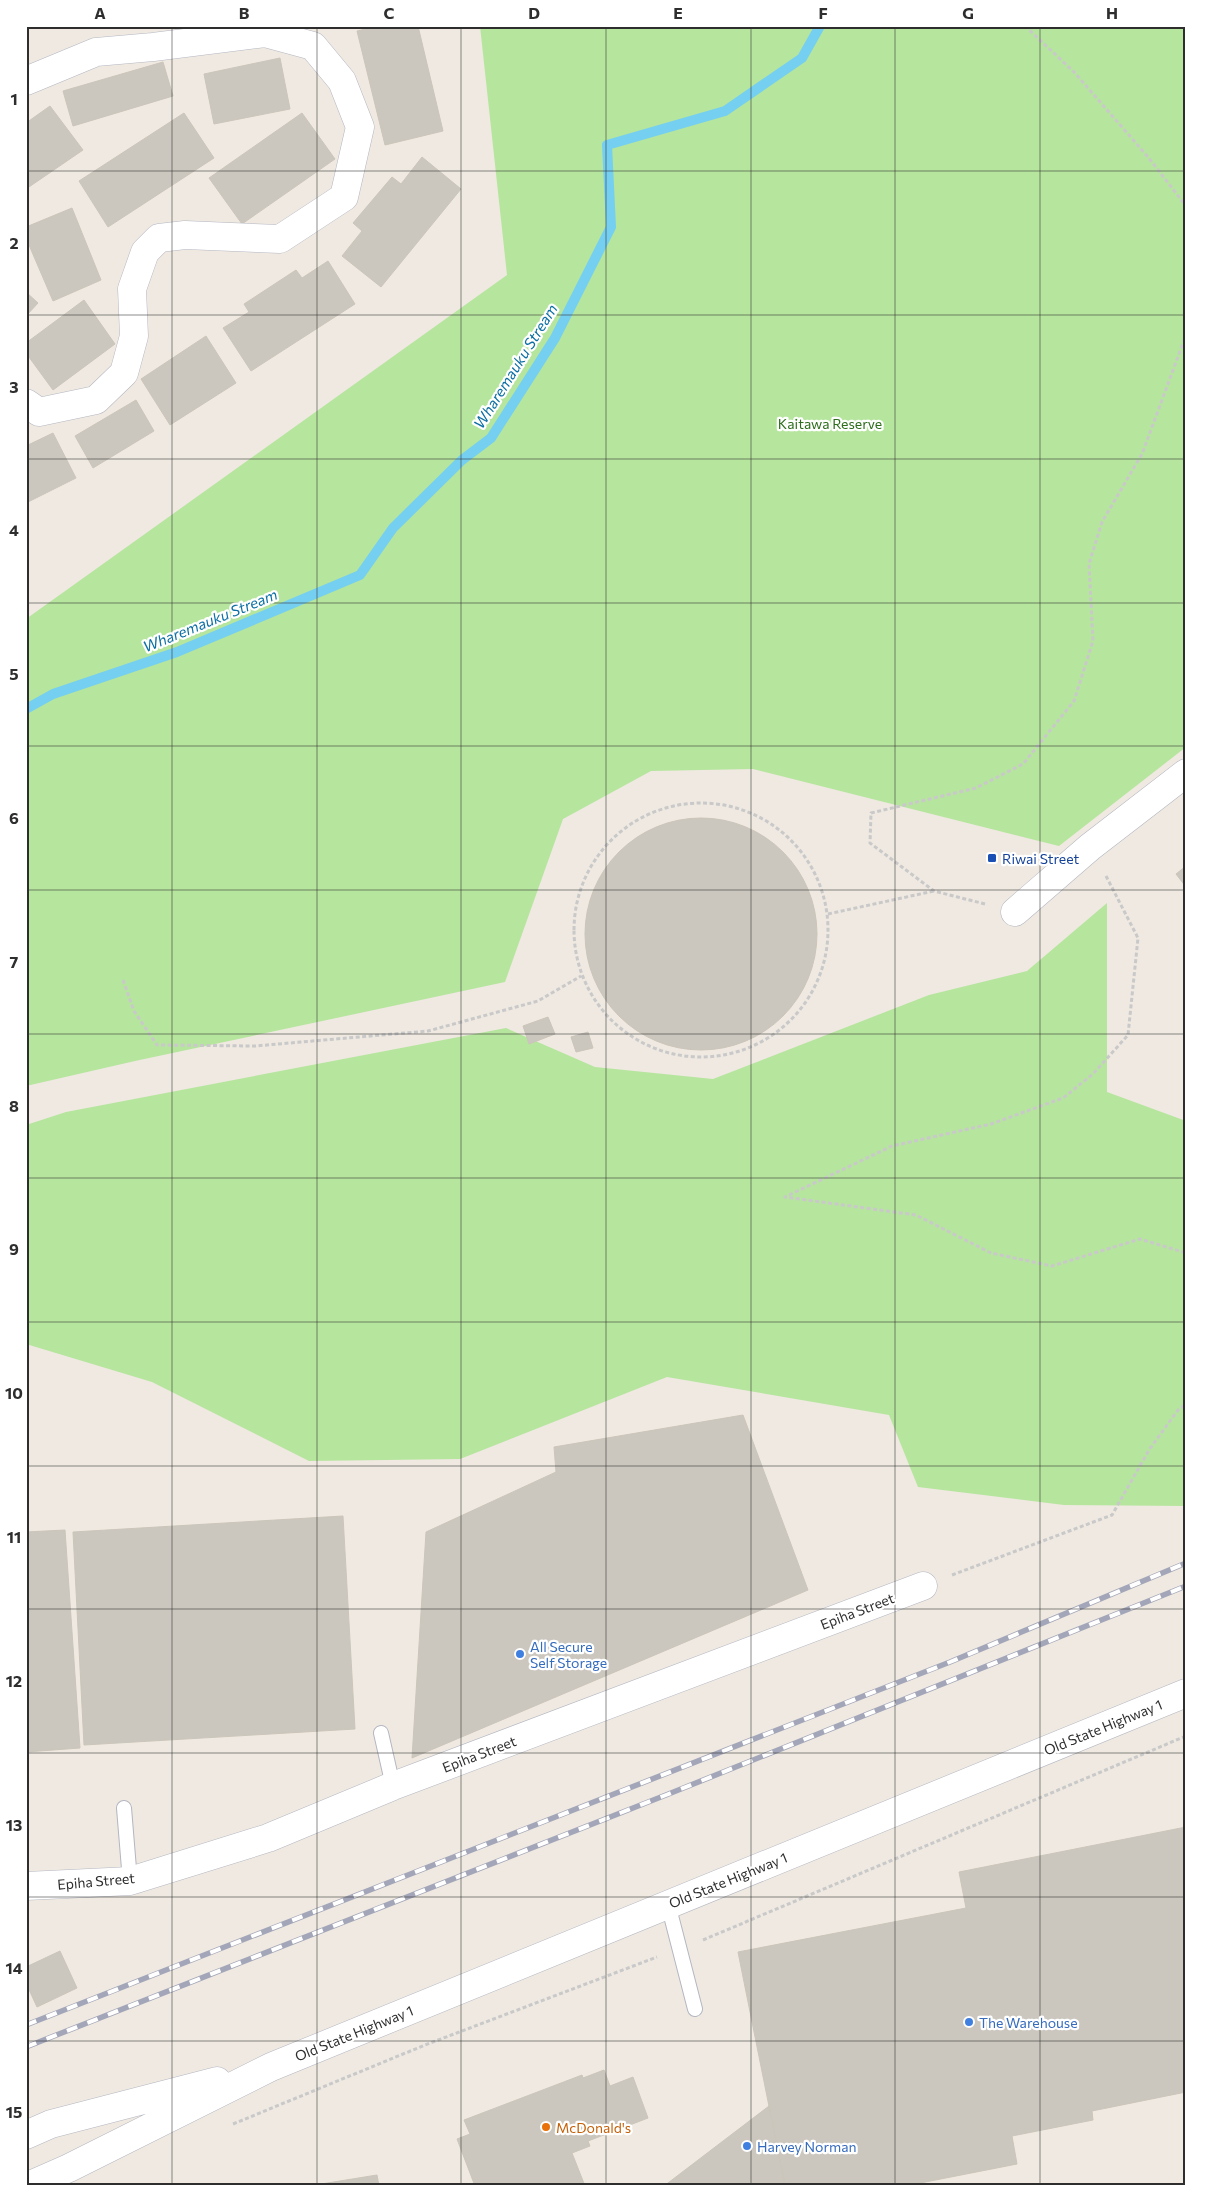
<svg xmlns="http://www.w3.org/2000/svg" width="1212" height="2212" font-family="Commissioner,sans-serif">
	<rect width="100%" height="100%" fill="#efe9e1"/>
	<path fill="#b6e59e" d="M480,26H1186V747L1059,846L753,769L651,771L563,819L505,982L135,1061L26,1086V619L507,275Z
		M1107,903V1092L1186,1121V1506L1064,1505L918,1487L889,1415L667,1377L460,1459L309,1461L152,1382L26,1344V1125L66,1112L506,1028L595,1067L713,1079L929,995L1027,971Z"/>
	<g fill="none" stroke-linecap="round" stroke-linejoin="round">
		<path stroke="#75cff0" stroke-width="10" d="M26,709L53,694L177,652L360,575L393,528L462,460L491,438L555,338L611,227L607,145L725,111L802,58L820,26"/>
	</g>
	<path fill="#cbc7bf" stroke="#cbc5ba" d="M378,26H418L443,131L385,145L357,31Z
		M280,58L290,109L214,124L204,74Z
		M163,62L173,96L73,126L63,91Z
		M50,106L83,150L26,189V123Z
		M184,113L214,158L108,227L79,181Z
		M302,113L335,159L242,224L209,178Z
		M422,157L461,189L381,287L342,256L362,231L353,223L392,177L401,184Z
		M72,208L101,280L53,301L26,238V227Z
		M328,261L355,304L251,371L223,328L249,312L244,304L296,270L302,278Z
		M26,292L38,303L26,316Z
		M84,300L115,344L53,390L26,353V343Z
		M206,336L236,383L170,425L141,379Z
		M136,400L154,431L93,468L75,436Z
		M53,433L76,478L26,503V446Z
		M585 934a116 116 0 1 1 232 0a116 116 0 1 1-232 0Z
		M1186,866V887L1176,874Z
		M548,1017L555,1034L529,1044L523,1026Z
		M588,1032L593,1048L576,1052L571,1037Z
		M743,1415L808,1590L412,1758L426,1532L556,1472L554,1447Z
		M343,1516L355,1729L84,1745L73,1532Z
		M65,1530L80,1748L26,1752V1532Z
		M1186,1827V2092L1092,2111L1093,2120L1012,2136L1017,2164L905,2186H785L738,1952L966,1908L959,1872Z
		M60,1951L77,1988L37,2007L26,1983V1967Z
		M604,2070L610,2086L633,2077L648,2118L588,2141L590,2146L572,2153L585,2186H475L457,2139L470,2134L464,2120L582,2075L583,2078Z
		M769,2106L785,2186H664Z
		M377,2175L379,2186H309Z"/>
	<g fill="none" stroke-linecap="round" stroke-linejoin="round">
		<g stroke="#b4b7c1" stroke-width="16">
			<path id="lane" d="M381,1733L393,1786
				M124,1808L130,1881
				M668,1904L695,2009"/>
		</g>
		<g stroke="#b4b7c1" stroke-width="29">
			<path id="street" d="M26,81L96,52L153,47L265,33L313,46L342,81L360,127L344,197L280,239L185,235L159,238L145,252L132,289L134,336L124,373L96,400L39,412L26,403
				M1015,912L1090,847L1186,773
				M26,1886L130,1881L268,1838L393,1786L923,1586"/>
		</g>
		<g stroke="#b4b7c1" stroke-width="29">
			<path id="secondary" d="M26,2135L51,2124L217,2081
				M28,2186L69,2168L271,2067L1186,1693"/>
		</g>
		<path stroke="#c9c9c9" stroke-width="3" stroke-dasharray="4 2.5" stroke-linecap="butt" d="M1025,26L1074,72L1148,157L1186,206
			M574 930a127 127 0 1 1 254 0a127 127 0 1 1-254 0Z
			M1106,876L1138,938L1128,1035L1093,1074L1063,1098L991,1124L892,1146L785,1197L916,1215L991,1253L1052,1266L1140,1239L1186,1253
			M985,904L934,891L870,843L871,813L976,788L1023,764L1074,701L1093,641L1089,564L1102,522L1142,454L1186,335
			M828,914L934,891
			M123,980L134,1011L157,1045L255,1046L428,1031L538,1001L581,976
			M952,1575L1112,1515L1149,1450L1178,1410L1186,1404
			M703,1940L1186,1736
			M233,2124L425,2045L657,1957"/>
		<use href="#lane" stroke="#fff" stroke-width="14"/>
		<use href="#street" stroke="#fff" stroke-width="28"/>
		<use href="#secondary" stroke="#fff" stroke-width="28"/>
		<g stroke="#a3a6b8" stroke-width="5.5">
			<path id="rail" d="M26,2025L950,1662L1186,1563
				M26,2047L666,1795L1186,1586"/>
		</g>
		<use href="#rail" stroke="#fff" stroke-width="4" stroke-dasharray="11" stroke-linecap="butt"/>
	</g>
	<path fill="none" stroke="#2e2e2e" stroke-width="1" stroke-opacity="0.55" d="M172,26V2186M317,26V2186M461,26V2186M606,26V2186M751,26V2186M895,26V2186M1040,26V2186M26,171H1186M26,315H1186M26,459H1186M26,603H1186M26,746H1186M26,890H1186M26,1034H1186M26,1178H1186M26,1322H1186M26,1466H1186M26,1609H1186M26,1753H1186M26,1897H1186M26,2041H1186"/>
	<rect fill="#1a4fb4" stroke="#fff" stroke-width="2" x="987" y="853" width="10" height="10" rx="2.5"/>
	<g fill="#3f7fe0" stroke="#fff" stroke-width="2">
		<circle cx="520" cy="1654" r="5"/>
		<circle cx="969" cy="2022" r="5"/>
		<circle cx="747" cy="2146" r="5"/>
	</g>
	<circle fill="#e8710a" stroke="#fff" stroke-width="2" cx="546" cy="2127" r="5"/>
	<g text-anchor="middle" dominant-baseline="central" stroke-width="4.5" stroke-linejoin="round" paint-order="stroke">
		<g font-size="14" fill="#2c6e1b" stroke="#fff">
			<text x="830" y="423">Kaitawa Reserve</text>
		</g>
		<g font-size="14" fill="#164399" stroke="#fff" text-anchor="start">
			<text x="1002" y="858">Riwai Street</text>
		</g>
		<g font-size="14" fill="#2e2e2e" stroke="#fff">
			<text transform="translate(857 1611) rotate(-21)">Epiha Street</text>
			<text transform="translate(1103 1727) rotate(-22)">Old State Highway 1</text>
			<text transform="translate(479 1754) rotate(-21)">Epiha Street</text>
			<text transform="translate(728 1880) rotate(-22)">Old State Highway 1</text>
			<text transform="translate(96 1881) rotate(-5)">Epiha Street</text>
			<text transform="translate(354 2033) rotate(-22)">Old State Highway 1</text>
		</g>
		<g font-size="14" fill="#366cbe" stroke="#fff" text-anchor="start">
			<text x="530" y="1646">All Secure<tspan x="530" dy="16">Self Storage</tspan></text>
			<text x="979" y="2022">The Warehouse</text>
			<text x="757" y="2146">Harvey Norman</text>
		</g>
		<g font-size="14" fill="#c56008" stroke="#fff" text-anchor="start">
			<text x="556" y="2127">McDonald's</text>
		</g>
		<g font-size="15" font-style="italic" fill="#0d6fa3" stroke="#fff">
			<text transform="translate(515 366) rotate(-58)">Wharemauku Stream</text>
			<text transform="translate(210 620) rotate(-22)">Wharemauku Stream</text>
		</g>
	</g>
	<rect width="1212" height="2212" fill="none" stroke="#ffffff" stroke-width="55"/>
	<rect x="28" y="28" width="1156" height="2156" fill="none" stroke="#2e2e2e" stroke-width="2"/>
	<g font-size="16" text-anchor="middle" font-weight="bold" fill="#2e2e2e">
		<text x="100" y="19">A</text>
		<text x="244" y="19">B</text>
		<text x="389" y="19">C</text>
		<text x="534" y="19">D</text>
		<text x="678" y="19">E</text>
		<text x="823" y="19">F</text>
		<text x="968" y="19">G</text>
		<text x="1112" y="19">H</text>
		<text x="14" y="105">1</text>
		<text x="14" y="249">2</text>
		<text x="14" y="393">3</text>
		<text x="14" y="536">4</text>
		<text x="14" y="680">5</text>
		<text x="14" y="824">6</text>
		<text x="14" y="968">7</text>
		<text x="14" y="1112">8</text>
		<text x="14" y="1255">9</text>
		<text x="14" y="1399">10</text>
		<text x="14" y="1543">11</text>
		<text x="14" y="1687">12</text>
		<text x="14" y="1831">13</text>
		<text x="14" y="1974">14</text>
		<text x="14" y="2118">15</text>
	</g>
</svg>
